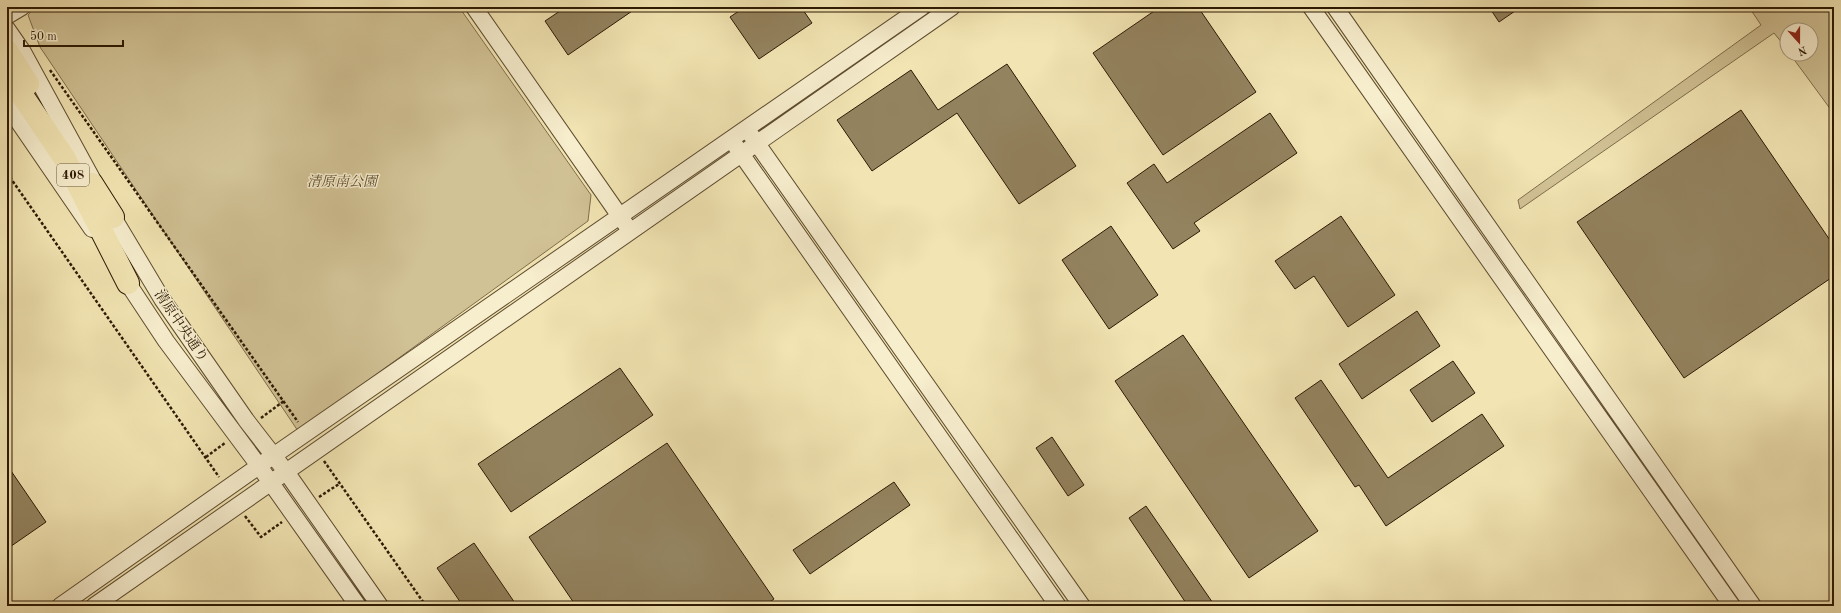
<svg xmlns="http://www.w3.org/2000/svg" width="1841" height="613" font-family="'Old Standard TT','Noto Serif JP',serif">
	<rect width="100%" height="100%" fill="#f2e5b3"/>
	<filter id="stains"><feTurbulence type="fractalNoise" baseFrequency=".005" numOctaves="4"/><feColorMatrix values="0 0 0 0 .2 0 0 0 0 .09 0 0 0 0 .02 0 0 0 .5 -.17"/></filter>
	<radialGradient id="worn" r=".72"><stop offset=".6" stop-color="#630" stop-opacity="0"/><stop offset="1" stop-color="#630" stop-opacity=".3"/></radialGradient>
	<path fill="#d1c295" stroke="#7f6e4c" d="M35,7H459L591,195L588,221L298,431L40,47L28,15Z
		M1749,7H1834V114L1790,54H1811V30H1787V49L1774,33L1520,209L1518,200L1761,25Z"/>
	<path fill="#93835f" stroke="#2d1903" d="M566,7H638L568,55L545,21Z
		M745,7H801L812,23L759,59L730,17Z
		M1160,7H1198L1256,92L1163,155L1093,53Z
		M1489,7H1521L1499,22Z
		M1007,64L1076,166L1019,204L957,113L872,171L837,120L911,70L938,110Z
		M1741,110L1834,246V276L1684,378L1577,222Z
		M1270,113L1297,153L1194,223L1200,231L1173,249L1127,183L1154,164L1167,183Z
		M1341,216L1395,295L1348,327L1314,276L1295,289L1275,261Z
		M1111,226L1158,295L1109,329L1062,260Z
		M1417,311L1440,346L1362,399L1339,364Z
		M1183,335L1318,531L1249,578L1115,381Z
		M1453,361L1475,393L1432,422L1410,390Z
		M620,368L653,415L511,512L478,464Z
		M1321,380L1388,478L1482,414L1504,446L1386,526L1359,485L1355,487L1295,398Z
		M1052,437L1084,485L1068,496L1036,448Z
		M667,443L774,599L764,606H576L529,537Z
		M7,465L46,522L7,549Z
		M894,482L910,505L810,574L793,550Z
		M1146,506L1215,606H1188L1129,518Z
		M474,543L517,606H463L437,568Z"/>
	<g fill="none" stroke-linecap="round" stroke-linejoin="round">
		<g stroke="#5e4c2f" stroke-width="18">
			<path id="minor" d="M474,7L626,225
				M1311,7L1732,606
				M1335,7L1753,606
				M7,16L22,7
				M7,29L23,52L113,217L162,299L246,420L287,473L380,606
				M7,105L92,229
				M751,135L1082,606
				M735,145L1058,606
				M121,273L166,341L259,466L358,606
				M60,606L273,456L922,7
				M94,606L952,7"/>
		</g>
		<g stroke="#2d1903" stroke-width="24">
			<path id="highway" d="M7,51L28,84
				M7,73L65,159L128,283
				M92,184L113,217"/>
		</g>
		<path stroke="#2d1903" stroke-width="2.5" stroke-dasharray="3 2" stroke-linecap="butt" d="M50,70L298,422
			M7,173L219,477
			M261,418L284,401
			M206,457L225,443
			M324,461L426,606
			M319,497L339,484
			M245,516L261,537L282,522"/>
		<use href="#minor" stroke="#f7eece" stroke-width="16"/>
		<use href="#highway" stroke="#f2e5b3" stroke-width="22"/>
	</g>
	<g text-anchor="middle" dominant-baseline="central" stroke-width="3" stroke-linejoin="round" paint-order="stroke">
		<rect fill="#f7eece" stroke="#6a5940" stroke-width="1" x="57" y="164" width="32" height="22" rx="3"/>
		<g font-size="13" font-weight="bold" fill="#2d1903">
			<text x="73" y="175">408</text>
		</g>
		<g font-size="14" font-style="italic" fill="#5e4c2f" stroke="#f7eece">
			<text x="342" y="182">清原南公園</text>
		</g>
		<g font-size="14" fill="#2d1903" stroke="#f7eece">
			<text transform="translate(181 326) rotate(56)">清原中央通り</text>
		</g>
	</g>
	<rect width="1841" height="613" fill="none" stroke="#f2e5b3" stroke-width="24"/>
	<rect x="8" y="8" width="1825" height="597" fill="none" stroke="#2d1903" stroke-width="2"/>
	<rect x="12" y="12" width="1817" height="589" fill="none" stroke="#2d1903"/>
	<g transform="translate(1799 42) rotate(159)"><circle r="19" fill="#f7eece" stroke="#a6997d"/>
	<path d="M0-3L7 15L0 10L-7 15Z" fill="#8f2418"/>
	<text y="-6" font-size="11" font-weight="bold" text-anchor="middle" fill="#2d1903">N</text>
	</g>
	<path d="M24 40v6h99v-6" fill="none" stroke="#2d1903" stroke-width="2"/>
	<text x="30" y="40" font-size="12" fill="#2d1903" stroke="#f7eece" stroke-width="3" paint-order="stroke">50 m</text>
	<rect width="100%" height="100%" filter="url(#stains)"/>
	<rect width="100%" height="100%" fill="url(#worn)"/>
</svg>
